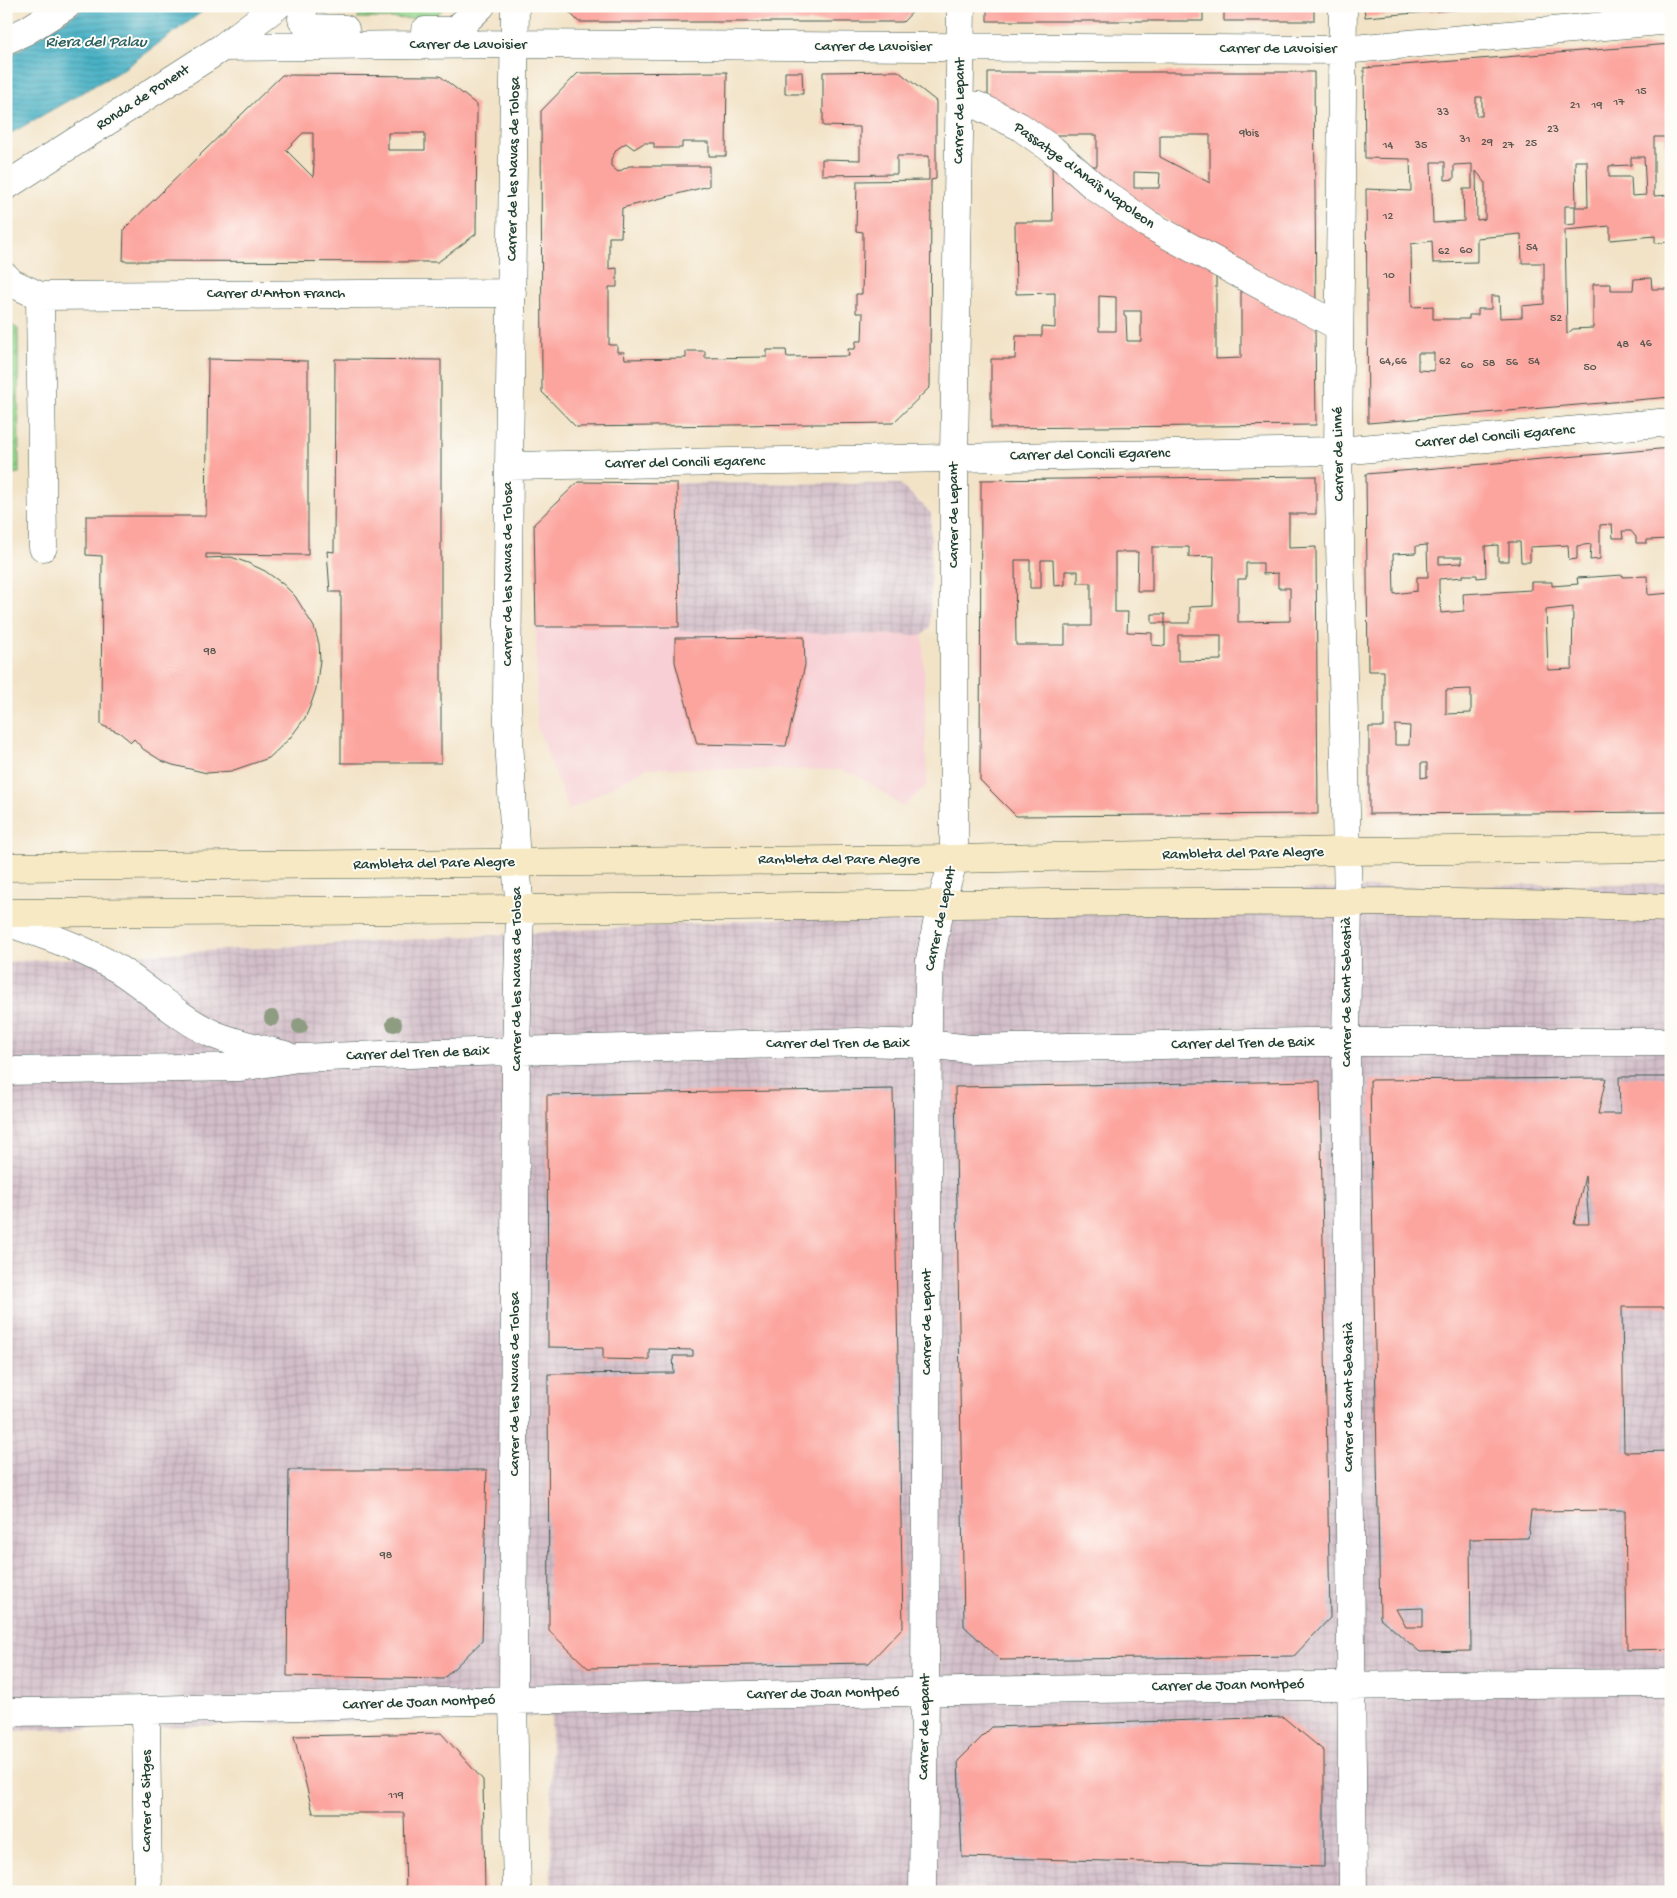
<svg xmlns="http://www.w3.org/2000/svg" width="1677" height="1898" font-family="'Gochi Hand',sans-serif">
	<defs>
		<pattern id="industrial-grid" width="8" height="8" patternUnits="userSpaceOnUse" patternTransform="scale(1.25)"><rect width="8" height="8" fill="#d2bdc8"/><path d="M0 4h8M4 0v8" fill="none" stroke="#b4a3ac"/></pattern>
		<pattern id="park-crowns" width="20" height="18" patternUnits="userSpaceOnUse" patternTransform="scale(1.25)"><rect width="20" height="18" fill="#94d58c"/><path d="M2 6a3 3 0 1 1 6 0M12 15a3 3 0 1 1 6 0" fill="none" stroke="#78ae73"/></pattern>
		<pattern id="water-rules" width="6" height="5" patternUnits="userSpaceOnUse" patternTransform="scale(1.25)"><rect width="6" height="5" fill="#47b1c5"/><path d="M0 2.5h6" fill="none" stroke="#3b91a1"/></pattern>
	</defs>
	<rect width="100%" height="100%" fill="#fdfcf7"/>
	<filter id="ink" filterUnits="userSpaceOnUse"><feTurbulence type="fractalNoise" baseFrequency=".02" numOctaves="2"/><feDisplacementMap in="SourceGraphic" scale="10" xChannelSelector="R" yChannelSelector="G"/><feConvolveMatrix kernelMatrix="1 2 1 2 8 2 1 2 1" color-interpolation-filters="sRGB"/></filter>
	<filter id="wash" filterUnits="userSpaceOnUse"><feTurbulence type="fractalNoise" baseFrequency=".0096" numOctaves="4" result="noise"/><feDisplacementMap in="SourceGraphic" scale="20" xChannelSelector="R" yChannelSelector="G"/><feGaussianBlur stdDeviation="1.12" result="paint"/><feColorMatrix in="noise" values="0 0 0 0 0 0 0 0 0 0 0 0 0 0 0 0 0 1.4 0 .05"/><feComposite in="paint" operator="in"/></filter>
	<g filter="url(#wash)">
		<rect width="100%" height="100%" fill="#f2e3c7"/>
		<path fill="#f7cfd4" d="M536,627H679L680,631L923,635L927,785L903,807L861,777L840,770L647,768L569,810L537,726Z"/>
		<path fill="url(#industrial-grid)" d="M677,483L900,484L931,513L930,627L923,635L679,631Z
			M1671,883V1707H1660L1665,1892H551V1716L6,1731V962L1336,888Z"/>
		<path fill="url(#park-crowns)" stroke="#5a8960" d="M369,6H445L433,19L357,18Z
			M6,321L18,329L19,473L6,474Z"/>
		<path fill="url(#water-rules)" stroke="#33777c" d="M88,6H210L122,70L6,136V58Z"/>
		<g id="blocks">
			<path fill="#fca59f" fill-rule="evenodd" d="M563,6H918L903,22H579Z
				M987,6H1203V21H987Z
				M1224,6H1314V21H1224Z
				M1364,6H1480V8L1365,17Z
				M1671,44V152H1665V137H1654V196L1671,195V242L1655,243V236L1610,240V226L1565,230L1567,334L1573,329L1593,328V284H1611V290H1633L1634,279L1651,278L1652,289H1671V397L1368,423L1366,189L1411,191L1410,159L1365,158L1364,68ZM1476,97H1482V116H1476ZM1631,157H1644L1646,195L1632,196L1631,177H1609V166L1631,165ZM1575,161H1587L1588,207H1575V224L1565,225V206H1576ZM1431,162H1445V180L1454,179V165L1472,164V189H1463L1464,221L1433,223ZM1476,171L1485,182V219L1477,220ZM1521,234L1522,263H1544V304L1522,306V317L1500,318L1499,296H1491V309H1478V315H1469V319H1433V306L1412,307L1411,244L1432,241L1433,263L1477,262V238ZM1418,353H1434V371L1418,370Z
				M898,71L936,101V179L931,180L930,387L893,423L576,427L542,392L541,111L578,73L727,72L726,156H709V142H682V148H654V143H644L634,149L626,143L617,149L611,159V166L618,172L629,166H709V186L622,208L621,237H609V269L617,268V287H609V345H617V352H624L625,359L686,358V351H705V358L767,357V350H786L787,357L849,356L848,349H855L856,341H862L863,313H856V294H862L863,246V232L856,231L857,181L929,180V156H897V174L822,175V159L860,160V127L823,126V72Z
				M785,72H802L803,94H785Z
				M988,72H1314L1316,306L1237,265L1082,166H1097V135H1053L988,102ZM1160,135H1210V183L1160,157ZM1134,172L1160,173L1159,188H1134Z
				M282,75L440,76L477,105L476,234L438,262L123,261L124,229ZM303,133H313V164H314L313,177L286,150ZM388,133H425V150H388Z
				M1052,160L1216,268V359L1241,358V286L1315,325L1316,425L991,428V359H1015L1016,336H1042V327L1055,328V293L1016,294L1015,222H1053ZM1099,296L1116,297V331H1099ZM1124,311H1141V341H1127L1126,317L1124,316Z
				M208,359L308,361V555L206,554V558L231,557L248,563L265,571L283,584L295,596L314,627L319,644L320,660L316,689L311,704L305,718L290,738L269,758L231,771L207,773L173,765L162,761L143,749L134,739L131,742L120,733L101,725L102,556L86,555V516H206Z
				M335,359L441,360V763H341V592H330L327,551L334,552Z
				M1671,448V531H1669V539L1647,540V543H1636V537L1631,531H1622L1623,538H1613L1612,524L1600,525V559L1590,560L1591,544L1577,546V559L1569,560L1568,545L1552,546L1530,547V562H1521L1520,542H1509V561H1498V545L1485,546L1486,577L1477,578V575H1463V577L1439,579V590L1441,613L1464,611L1463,594L1531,590V582H1552V586L1578,584L1577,578L1623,575V577L1647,576L1648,595L1671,593V812L1369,814V727H1384V671H1368L1366,474ZM1427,545L1428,577H1417V591L1394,594L1393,554L1416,553V546ZM1439,557H1462V563L1439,564ZM1573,607L1572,669L1548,670L1546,610ZM1471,689V713L1446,714V690ZM1395,725L1410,726L1409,745H1395ZM1421,763H1427V777L1421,778Z
				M1316,476V514H1289V548L1316,547L1318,814L1016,816L980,780L981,480ZM1152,547H1189V557L1214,556L1213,606L1190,607V623H1165V646L1152,645V633L1127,632L1128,612H1115V552H1138L1137,591H1152ZM1015,560H1030V588H1041V560H1053L1054,586L1065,585V571H1078V583H1091V626H1065V645H1016ZM1246,563H1263V574L1278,573V588H1290V621L1238,622V579H1246ZM1178,635H1221V660L1178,661Z
				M578,482L677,483L679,627H536L534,524Z
				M1152,614H1165V623H1152Z
				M804,637L805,665L786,746L697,744L675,662V638Z
				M1619,1077H1671V1307H1622L1624,1452L1671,1451V1649L1627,1650L1625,1510L1531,1511L1528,1538L1470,1539L1471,1651L1420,1652L1380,1618L1370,1080L1606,1078L1598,1114H1620ZM1585,1176L1589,1224H1574ZM1423,1608V1627H1406L1396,1609Z
				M1320,1081L1330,1618L1294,1656L1000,1660L964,1626L955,1087Z
				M893,1089L903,1627L869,1663L588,1668L549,1631L548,1374L674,1373L673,1356H693V1350L649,1349V1360L603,1359V1348L548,1347L547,1095Z
				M289,1470H487L482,1641L443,1679L287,1676Z
				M1283,1717L1324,1751V1867L962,1857L958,1761L992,1727Z
				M441,1733L483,1780L485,1892H406L404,1813H313L294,1736Z"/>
		</g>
	</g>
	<g filter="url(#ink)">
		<use href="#blocks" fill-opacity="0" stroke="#3f564a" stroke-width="1"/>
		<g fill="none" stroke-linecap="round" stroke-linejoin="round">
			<g stroke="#3f564a" stroke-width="29">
				<path id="street" d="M305,6L303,9L302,19L309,28L345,29
					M515,6L509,466L507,704L516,863L520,910L516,1051L513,1700L517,1892
					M1343,6L1338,451L1348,902L1346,1043L1353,1892
					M425,31H455L481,6
					M6,40L26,31L66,6
					M223,47L515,44L1343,50L1671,20
					M960,104L978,106L1019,126L1053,150L1094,186L1146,223L1230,269L1338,326
					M6,186L223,47L277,6
					M6,277L12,283L40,296L512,293
					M40,296L43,547
					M509,466L1338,451L1671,422
					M6,922C45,935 83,948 118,969C151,990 179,1019 215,1035C238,1044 261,1049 285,1055
					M6,1071L240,1067L298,1058L438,1053L859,1042L927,1044L970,1049L1306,1042H1671
					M146,1711L148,1892
					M6,1712C176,1711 346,1704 516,1700C901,1691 1286,1685 1671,1683
					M923,1892L925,1692L928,1011L930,960L941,903L954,859V457L961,6"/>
			</g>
			<g stroke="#3f564a" stroke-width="29">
				<path id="secondary" d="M6,867L954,859L1346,851L1671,848
					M6,913C246,911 486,911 726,907C1041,903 1356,897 1671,908"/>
			</g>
			<use href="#street" stroke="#fff" stroke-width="28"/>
			<use href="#secondary" stroke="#f7e9c3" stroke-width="28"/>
		</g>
		<g fill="#8e9d82">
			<circle cx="272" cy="1018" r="8"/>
			<circle cx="394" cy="1024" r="8"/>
			<circle cx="300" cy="1026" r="8"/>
		</g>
	</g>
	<g text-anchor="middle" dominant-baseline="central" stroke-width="4" stroke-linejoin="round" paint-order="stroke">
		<g font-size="12" fill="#56574f">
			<text x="1641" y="92">15</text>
			<text x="1619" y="103">17</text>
			<text x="1575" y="106">21</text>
			<text x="1597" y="106">19</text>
			<text x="1443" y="113">33</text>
			<text x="1553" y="130">23</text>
			<text x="1249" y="134">9bis</text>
			<text x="1465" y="140">31</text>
			<text x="1487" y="143">29</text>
			<text x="1531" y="144">25</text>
			<text x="1388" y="146">14</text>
			<text x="1421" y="146">35</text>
			<text x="1508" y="146">27</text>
			<text x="1388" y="217">12</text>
			<text x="1532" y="248">54</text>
			<text x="1466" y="251">60</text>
			<text x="1444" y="252">62</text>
			<text x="1389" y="276">10</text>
			<text x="1556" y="319">52</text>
			<text x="1646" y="344">46</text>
			<text x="1623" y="345">48</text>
			<text x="1393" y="362">64,66</text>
			<text x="1445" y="362">62</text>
			<text x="1534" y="362">54</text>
			<text x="1512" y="363">56</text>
			<text x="1489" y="364">58</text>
			<text x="1467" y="366">60</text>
			<text x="1590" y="368">50</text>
			<text x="210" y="652">98</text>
			<text x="386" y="1556">98</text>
			<text x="396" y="1796">119</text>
		</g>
		<g font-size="15" fill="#1f3d34" stroke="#fdfcf7">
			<text x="468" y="45">Carrer de Lavoisier</text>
			<text x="873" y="47">Carrer de Lavoisier</text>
			<text x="1278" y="49">Carrer de Lavoisier</text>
			<text transform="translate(143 98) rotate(-33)">Ronda de Ponent</text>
			<text transform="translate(960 111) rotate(-89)">Carrer de Lepant</text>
			<text transform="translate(514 169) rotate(-89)">Carrer de les Navas de Tolosa</text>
			<text transform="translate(1084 176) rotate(36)">Passatge d'Anaïs Napoleon</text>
			<text x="276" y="294">Carrer d'Anton Franch</text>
			<text transform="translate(1495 437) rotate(-5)">Carrer del Concili Egarenc</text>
			<text transform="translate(1339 454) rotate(-91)">Carrer de Linné</text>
			<text transform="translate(1090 455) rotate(-1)">Carrer del Concili Egarenc</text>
			<text transform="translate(685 463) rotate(-1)">Carrer del Concili Egarenc</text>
			<text transform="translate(954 515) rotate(-90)">Carrer de Lepant</text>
			<text transform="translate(508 574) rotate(-90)">Carrer de les Navas de Tolosa</text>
			<text transform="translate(1243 854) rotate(-1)">Rambleta del Pare Alegre</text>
			<text x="839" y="860">Rambleta del Pare Alegre</text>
			<text transform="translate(434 864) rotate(-1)">Rambleta del Pare Alegre</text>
			<text transform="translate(941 919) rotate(-78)">Carrer de Lepant</text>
			<text transform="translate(517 979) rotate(-90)">Carrer de les Navas de Tolosa</text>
			<text transform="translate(1347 992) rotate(-90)">Carrer de Sant Sebastià</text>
			<text x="838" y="1044">Carrer del Tren de Baix</text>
			<text transform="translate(1243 1044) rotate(-1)">Carrer del Tren de Baix</text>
			<text transform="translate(418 1054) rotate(-2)">Carrer del Tren de Baix</text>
			<text transform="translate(927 1322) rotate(-90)">Carrer de Lepant</text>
			<text transform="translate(515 1384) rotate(-90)">Carrer de les Navas de Tolosa</text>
			<text transform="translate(1349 1397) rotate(-90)">Carrer de Sant Sebastià</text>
			<text transform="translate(1228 1686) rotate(-1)">Carrer de Joan Montpeó</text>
			<text transform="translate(823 1694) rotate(-1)">Carrer de Joan Montpeó</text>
			<text transform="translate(419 1703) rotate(-2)">Carrer de Joan Montpeó</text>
			<text transform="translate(925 1727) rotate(-89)">Carrer de Lepant</text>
			<text transform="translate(147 1801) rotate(-90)">Carrer de Sitges</text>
		</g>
		<g font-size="16" font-style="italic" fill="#2b6060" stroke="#fdfcf7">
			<text x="96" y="43">Riera del Palau</text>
		</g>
	</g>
	<rect width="1677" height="1898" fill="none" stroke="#fdfcf7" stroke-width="25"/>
</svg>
